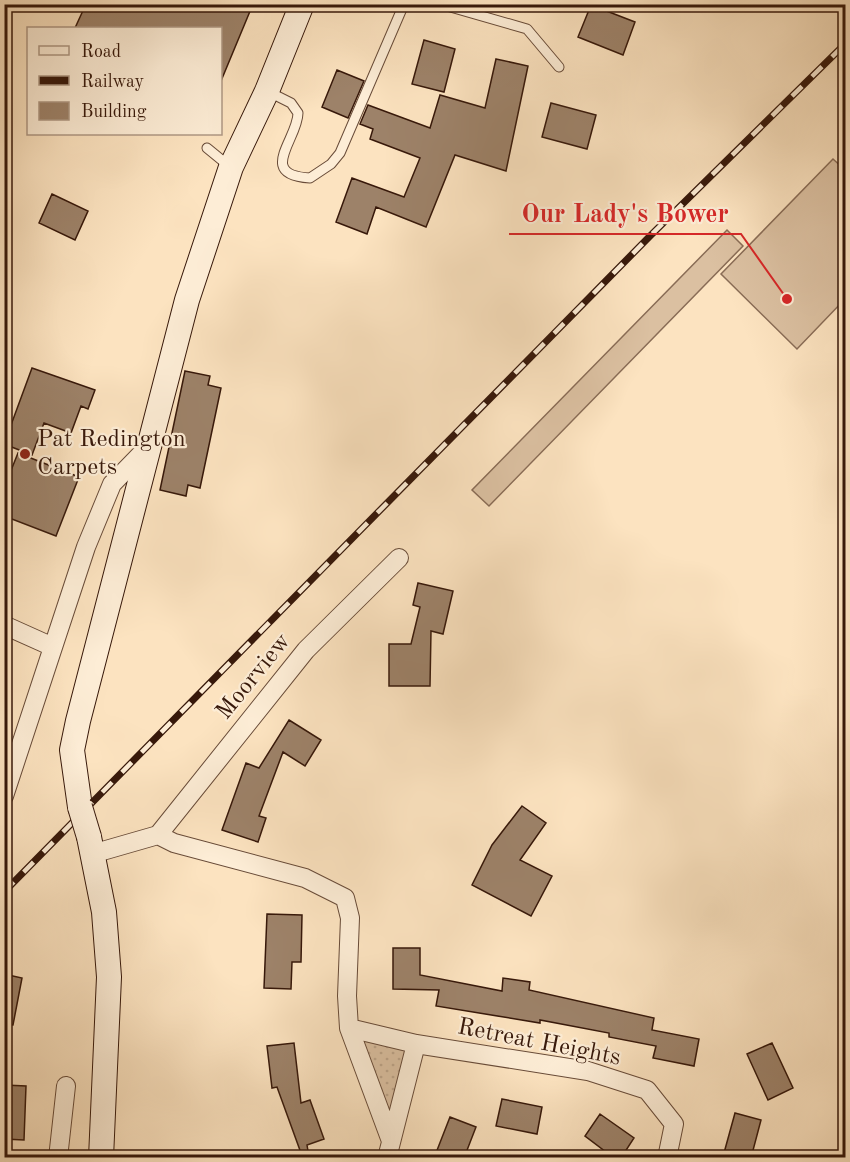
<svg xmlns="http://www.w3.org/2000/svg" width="850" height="1162" font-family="'Old Standard TT',serif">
	<defs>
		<pattern id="grass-dots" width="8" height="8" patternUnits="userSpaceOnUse" patternTransform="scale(1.5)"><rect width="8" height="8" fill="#dbc0a1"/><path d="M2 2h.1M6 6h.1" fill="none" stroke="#bda489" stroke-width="1.8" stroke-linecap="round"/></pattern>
	</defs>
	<rect width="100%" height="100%" fill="#fce3c0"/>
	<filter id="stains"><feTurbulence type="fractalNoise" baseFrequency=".00333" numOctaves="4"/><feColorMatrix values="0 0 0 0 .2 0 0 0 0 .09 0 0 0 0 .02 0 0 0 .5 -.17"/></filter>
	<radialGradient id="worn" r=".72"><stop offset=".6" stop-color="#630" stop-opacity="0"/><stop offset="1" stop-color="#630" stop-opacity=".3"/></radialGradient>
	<path fill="url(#grass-dots)" stroke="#896c56" stroke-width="1.5" d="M349,1028L416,1044L391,1140Z"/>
	<path fill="#dbc0a1" stroke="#896c56" stroke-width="1.5" d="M833,159L845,170V299L797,349L721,274Z
		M727,230L743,246L489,506L472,490Z"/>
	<path fill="#9d8269" stroke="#37180a" stroke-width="1.5" d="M86,4H253L221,81L220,28H75Z
		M591,5L635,22L623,55L578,37Z
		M424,40L455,49L444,92L412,84Z
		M496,59L528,66L506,171L455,155L426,227L376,207L367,234L336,222L352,178L404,197L420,158L370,139L373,129L360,124L368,105L430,128L440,95L485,108Z
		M337,70L364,81L348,118L322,107Z
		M551,103L596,115L587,149L542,137Z
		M52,194L88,211L75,240L39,223Z
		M32,368L95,390L88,409L81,406L71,433L44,423L32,455L4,444Z
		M185,371L210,376L208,385L221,388L200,488L188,485L186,496L160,490Z
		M18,453L79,477L56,536L4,516V488Z
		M418,583L453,591L443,634L431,631L430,686H389V644H411L420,607L413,605Z
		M289,720L321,740L305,766L283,752L259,816L266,818L258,842L222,830L246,763L259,768Z
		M522,806L546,823L520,860L552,876L531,916L472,885L492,845Z
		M267,914L302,915L301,962H292L291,989L264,988Z
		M393,948H420V975L502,991L503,978L530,982L529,990L654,1018L652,1030L699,1039L694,1066L653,1058L656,1046L609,1037V1033L540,1020V1023L436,1006L439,990L393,989Z
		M4,974L22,978L13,1025L4,1024Z
		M294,1043L301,1103L310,1100L324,1139L307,1145L308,1151L301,1153L277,1087L272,1088L267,1046Z
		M772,1043L793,1088L768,1100L747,1054Z
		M4,1085L26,1086L24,1140L4,1139Z
		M502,1099L542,1107L537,1134L496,1126Z
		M735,1113L761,1120L751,1158L724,1153Z
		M600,1114L634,1138L621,1158H614L585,1136Z
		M450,1117L476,1127L464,1158H434Z"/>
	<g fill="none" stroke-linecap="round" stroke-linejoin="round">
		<g stroke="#684b38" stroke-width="11">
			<path id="service" d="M440,4L527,29L559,67
				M269,92L291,103L298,113C298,139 256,175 310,178L331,164L340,153L404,4
				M207,148L229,166"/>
		</g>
		<g stroke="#684b38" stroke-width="20">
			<path id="minor" d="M4,625L53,647
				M4,796L86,547L112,484L147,448
				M158,835L174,843L305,878L345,898L350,918L347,996L349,1028L391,1141
				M92,854L158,835L306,650L399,558
				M349,1028L416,1044L588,1071L647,1090L674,1124L667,1158
				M58,1158L66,1086
				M387,1158L416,1044"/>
		</g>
		<g stroke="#37180a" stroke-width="26">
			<path id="secondary" d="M80,807L72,750L78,721L187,300L231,167L267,91L302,4
				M89,837L104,912L109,977L101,1158"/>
		</g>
		<use href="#service" stroke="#fdedd6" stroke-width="9"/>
		<use href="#minor" stroke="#fdedd6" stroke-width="18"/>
		<use href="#secondary" stroke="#fdedd6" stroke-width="24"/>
		<g stroke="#37180a" stroke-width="7">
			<path id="rail" d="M4,892L651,235L846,43"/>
		</g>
		<use href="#rail" stroke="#fdedd6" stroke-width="4.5" stroke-dasharray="14" stroke-linecap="butt"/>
		<g stroke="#37180a" stroke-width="26" stroke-linecap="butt">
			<path id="secondary-bridge" d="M80,807L89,837"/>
		</g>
		<use href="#secondary-bridge" stroke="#fdedd6" stroke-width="24"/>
	</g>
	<circle fill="#8f2418" stroke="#fdedd6" stroke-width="2" cx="25" cy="454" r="6"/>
	<g text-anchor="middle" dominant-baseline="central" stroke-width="4.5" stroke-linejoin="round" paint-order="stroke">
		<g font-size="24" fill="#37180a" stroke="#fdedd6" text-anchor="start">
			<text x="37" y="440">Pat Redington<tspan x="37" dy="28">Carpets</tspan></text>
		</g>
		<g font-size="24" fill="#37180a" stroke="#fdedd6">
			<text transform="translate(254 677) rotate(-51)">Moorview</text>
			<text transform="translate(539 1043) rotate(11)">Retreat Heights</text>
		</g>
	</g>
	<path fill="none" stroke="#d62828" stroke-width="2" d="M787 299L741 234H509"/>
	<circle fill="#d62828" stroke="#fdedd6" stroke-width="2" cx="787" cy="299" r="6"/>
	<g font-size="26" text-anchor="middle" font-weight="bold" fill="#d62828" stroke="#fdedd6" stroke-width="4.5" stroke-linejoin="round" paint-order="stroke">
		<text x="625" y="222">Our Lady's Bower</text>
	</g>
	<rect width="850" height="1162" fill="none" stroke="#fce3c0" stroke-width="24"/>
	<rect x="6" y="6" width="838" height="1150" fill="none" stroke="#37180a" stroke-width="3"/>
	<rect x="12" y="12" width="826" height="1138" fill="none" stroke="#37180a" stroke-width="1.5"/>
	<rect x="27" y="27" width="195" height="108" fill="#fdedd6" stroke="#ae9884" stroke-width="1.5"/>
	<rect x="39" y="46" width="30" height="9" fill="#fdedd6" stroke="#ae9884" stroke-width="1.5"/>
	<text x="81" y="57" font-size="18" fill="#37180a">Road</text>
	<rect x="39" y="76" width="30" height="9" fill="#37180a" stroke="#ae9884" stroke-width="1.5"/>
	<text x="81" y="87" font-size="18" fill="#37180a">Railway</text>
	<rect x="39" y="102" width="30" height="18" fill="#9d8269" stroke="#ae9884" stroke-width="1.5"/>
	<text x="81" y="117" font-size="18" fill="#37180a">Building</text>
	<rect width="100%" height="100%" filter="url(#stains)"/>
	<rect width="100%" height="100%" fill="url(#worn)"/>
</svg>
